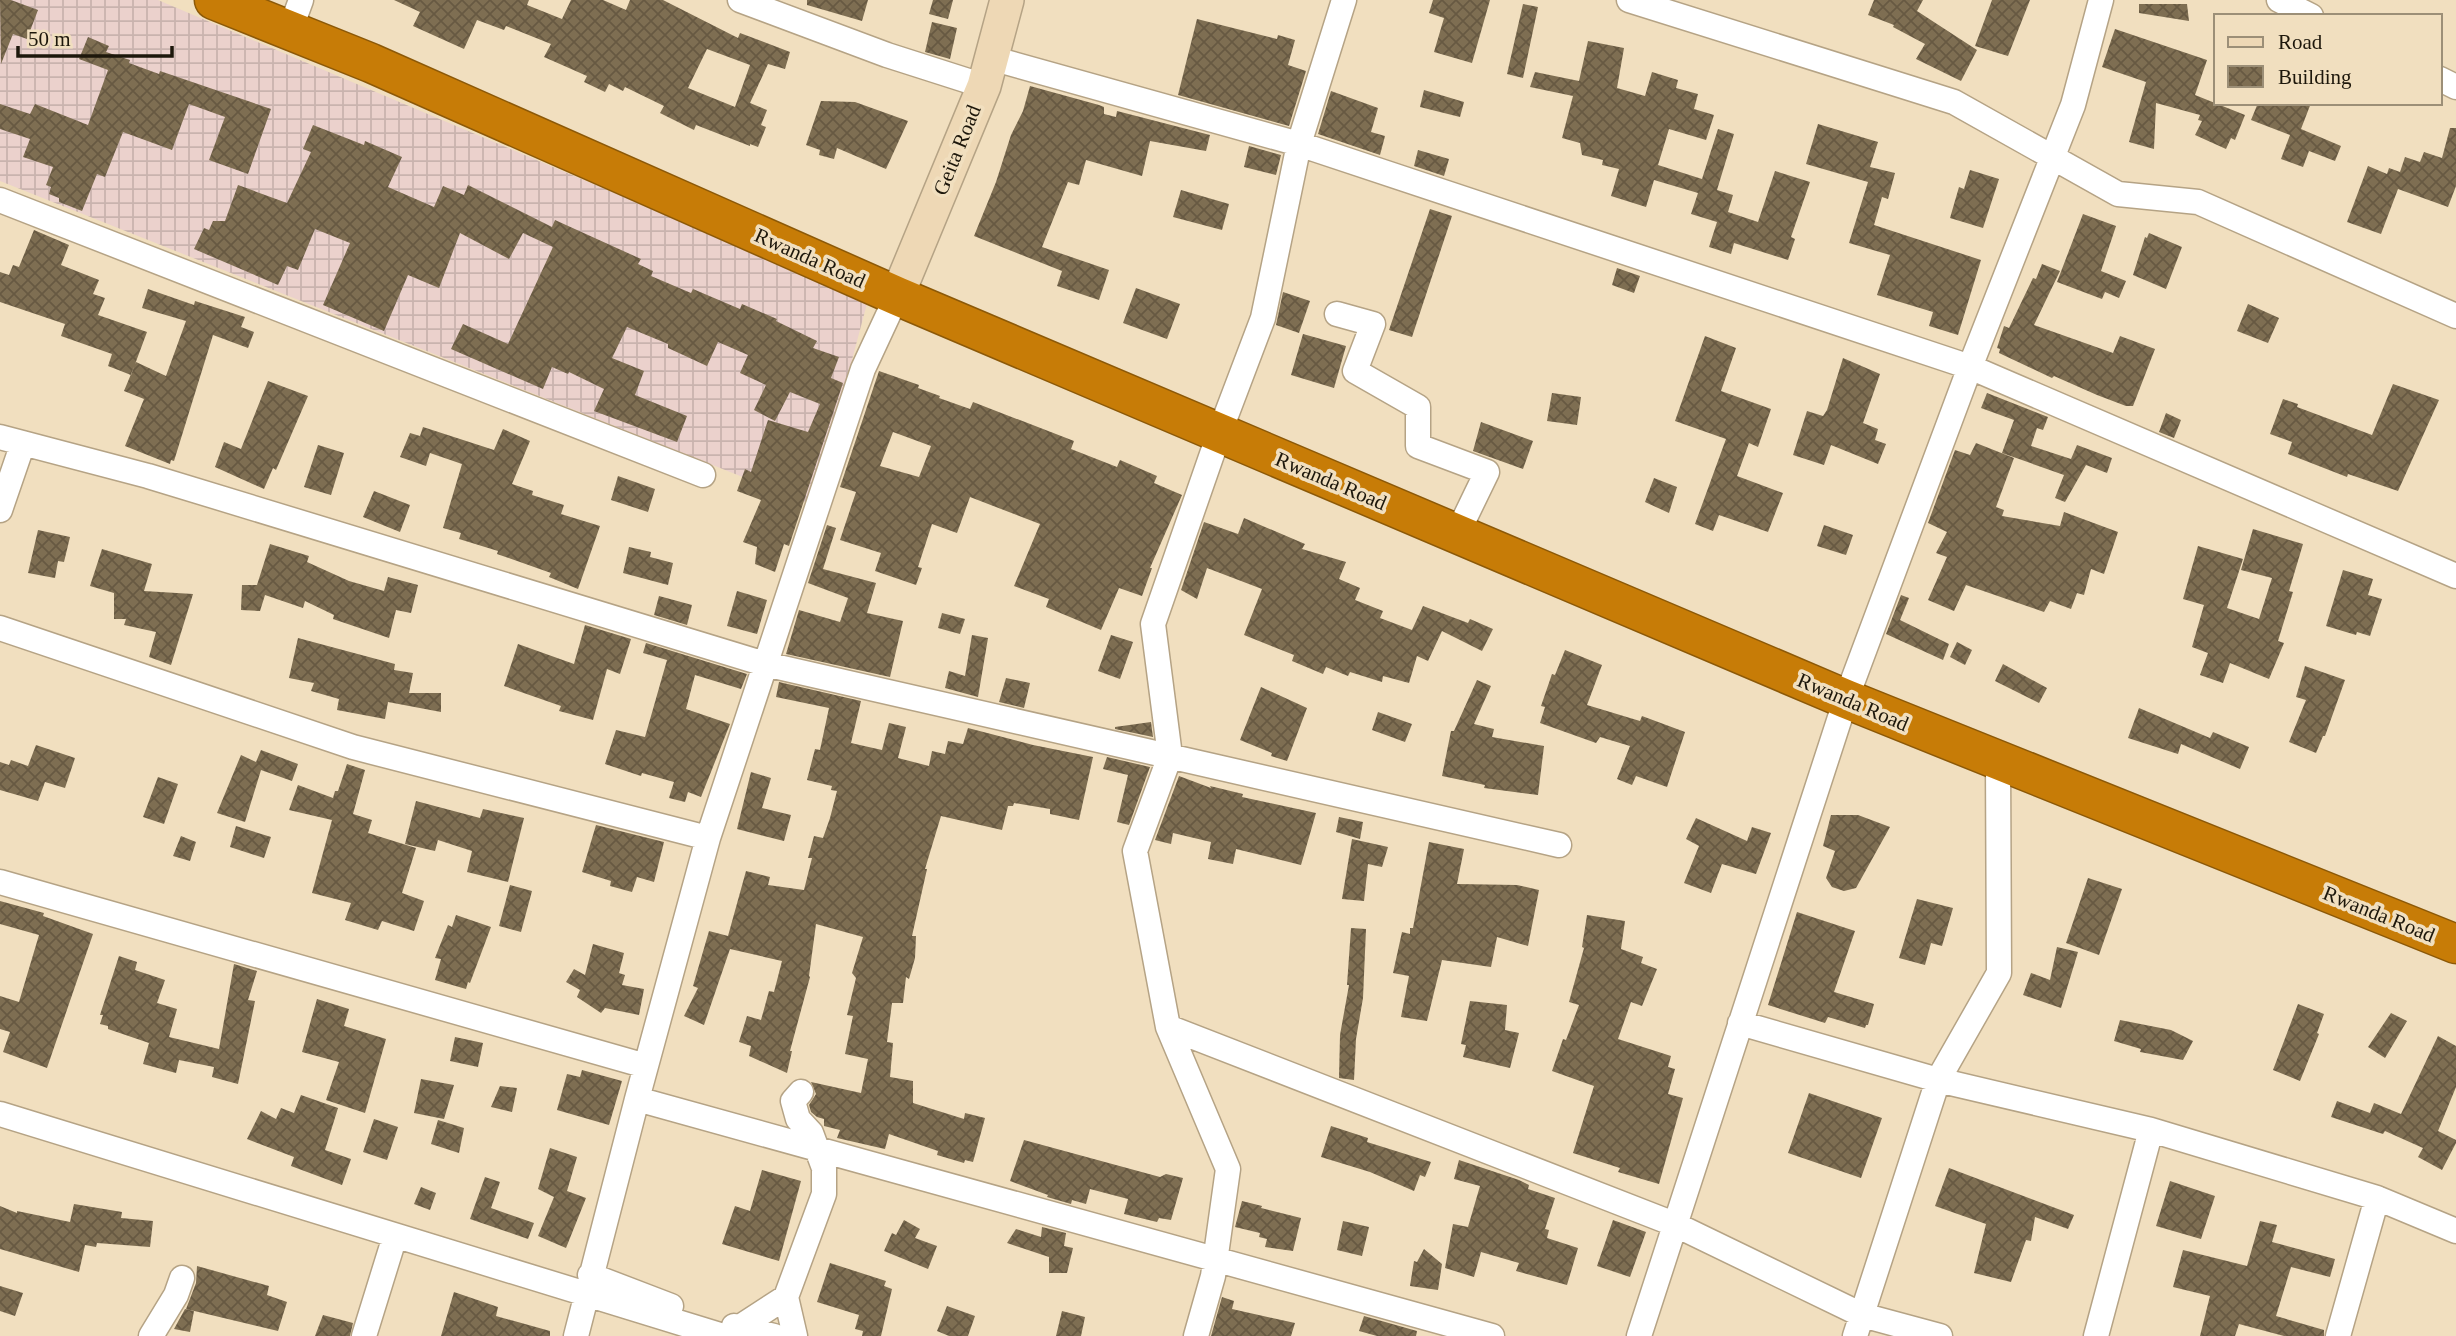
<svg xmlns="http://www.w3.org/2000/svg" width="2456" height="1336" font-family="'Times New Roman',serif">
	<defs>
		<pattern id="industrial-grid" width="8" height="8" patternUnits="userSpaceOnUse" patternTransform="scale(1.75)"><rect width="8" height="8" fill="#ebd1cc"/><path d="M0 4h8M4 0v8" fill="none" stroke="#c9b3ae"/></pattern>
		<pattern id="building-cross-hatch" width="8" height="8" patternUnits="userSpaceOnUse" patternTransform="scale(1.75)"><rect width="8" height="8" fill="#7e6e52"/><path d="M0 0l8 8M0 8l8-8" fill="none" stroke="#675942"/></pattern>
	</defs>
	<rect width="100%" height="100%" fill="#f1dfbf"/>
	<path fill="url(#industrial-grid)" d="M0,0H158L868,300L813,505L0,181Z"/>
	<path fill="url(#building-cross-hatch)" fill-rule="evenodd" d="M0,0H11L38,10L27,39L13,34L1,64Z
		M394,0H529L527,5L562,19L571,0H603L626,10L630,0H663L738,38L740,33L790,52L785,69L768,64L750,103L767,110L761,125L766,127L758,147L750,144V146L696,125L694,130L660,113L664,106L625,87L623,91L609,84L605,92L584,82L587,76L544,57L551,44L506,26L504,30L477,20L464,49L413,26L420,12ZM707,49L750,65L735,107L688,88Z
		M807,0H868L862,21L807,5Z
		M933,0H953L948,19L929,14Z
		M1433,0H1490L1472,63L1434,52L1444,18L1429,13Z
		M1874,0H1923L1917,11L1977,50L1961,81L1916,59L1925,44L1893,27L1894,25L1868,15Z
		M1992,0H2030L2008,56L1975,46Z
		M1523,4L1538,7L1523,78L1507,74Z
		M2139,4H2187L2189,21L2139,13Z
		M1197,19L1277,39L1278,35L1295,40L1288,65L1306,71L1289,126L1178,95Z
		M932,22L957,28L950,59L925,52Z
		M2115,29L2207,60L2195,95L2245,115L2235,140L2231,138L2226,149L2195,135L2202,121L2198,120L2200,115L2156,103L2154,149L2129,142L2146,82L2102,67Z
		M88,37L109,46L106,52L130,60L129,63L159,74L160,71L271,109L248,174L209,160L225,117L189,104L172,150L123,132L105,177L97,174L82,211L59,202V198L49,194L51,187L46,185L53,167L23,157L30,139L0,129V104L30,114L35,104L88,125L108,70L79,59Z
		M1588,41L1624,48L1617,88L1645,96L1652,72L1678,80L1676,88L1698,94L1694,109L1714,115L1706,140L1669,129L1658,165L1702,179L1718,129L1734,134L1717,190L1733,195L1728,212L1758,222L1775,171L1810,182L1791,237L1795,239L1788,260L1734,243L1731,254L1709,247L1717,222L1691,214L1698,193L1654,180L1646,207L1611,196L1619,169L1602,165L1603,160L1582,155L1580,143L1562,138L1573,96L1530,87L1535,72L1579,81Z
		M1030,86L1099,105L1104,107V114L1116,117L1117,111L1210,135L1206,151L1150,141L1142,176L1086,160L1079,185L1068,182L1042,247L1109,270L1099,300L1057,286L1062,271L974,236L996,182L1011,135L1023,111Z
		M1424,90L1464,102L1460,117L1420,107Z
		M1331,91L1378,108L1371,132L1385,136L1380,155L1318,134Z
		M821,101L855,102L908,121L886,169L837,148L834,159L819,155L820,150L806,145Z
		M2258,103H2311L2301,129L2341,146L2335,161L2309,151L2303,167L2281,159L2290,135L2251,120Z
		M1818,124L1878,142L1870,167L1895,173L1888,199L1882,197L1874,225L1981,260L1958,335L1929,326L1933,312L1877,295L1890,255L1849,243L1868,182L1806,164Z
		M313,125L364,145L365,141L402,157L388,187L434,207L443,186L464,195L468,185L552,227L555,220L641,259L638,264L653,271L651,276L691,293L693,289L740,309L742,304L777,319L776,321L817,341L813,348L839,357L831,378L843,383L789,546L784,544L775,572L755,564L757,547L743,542L761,500L737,491L745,469L751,472L768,420L808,432L820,404L790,392L775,421L754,410L766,385L740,373L748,355L718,342L707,366L668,348V344L627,327L612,358L644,371L635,395L687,416L677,442L594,411L604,389L569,372L568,374L552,367L543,389L451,349L463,324L508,344L553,247L523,233L509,259L460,233L439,288L408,275L384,331L323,305L350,243L315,229L298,270L287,266L278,285L194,249L204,228L209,230L213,221H225L238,185L287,203L311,152L303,149Z
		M2450,128H2456V186L2448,207L2398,189L2381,234L2347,222L2368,166L2387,174L2389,168L2400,172L2405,157L2420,162L2424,152L2442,158Z
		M1249,146L1281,155L1276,175L1244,167Z
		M1418,150L1449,159L1444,176L1414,166Z
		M1970,170L1999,179L1983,228L1950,218L1959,187L1964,189Z
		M1181,190L1229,204L1222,230L1173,217Z
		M1430,209L1452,216L1412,337L1389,330Z
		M2083,214L2116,226L2101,271L2126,281L2119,298L2105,292L2102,299L2057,282Z
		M34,230L69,245L61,265L99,280L93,294L105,298L98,315L147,332L131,375L108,366L112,354L61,336L65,324L0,302V272L9,275L13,265L19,267Z
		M2149,233L2182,247L2166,289L2133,275L2145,237L2147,238Z
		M2042,264L2060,271L2034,325L2113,353L2120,336L2155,349L2133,406H2126L2097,395L2054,376L2052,378L1999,353L2000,349L1997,348L2004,326L2009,328L2033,278L2036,279Z
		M1617,268L1640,276L1634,293L1612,285Z
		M1136,288L1180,304L1167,339L1123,323Z
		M148,289L194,305L195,301L245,317L241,327L254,332L248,348L213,335L174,461L171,460L170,464L125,446L144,399L124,391L136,362L166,376L186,321L142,308Z
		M1283,292L1310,301L1299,333L1276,325Z
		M2248,304L2279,318L2268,343L2237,331Z
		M1303,334L1346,346L1334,388L1291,375Z
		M1705,336L1736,348L1721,391L1771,409L1758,447L1749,443L1737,476L1783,493L1768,532L1719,515L1713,531L1695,524L1726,439L1675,421Z
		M1843,358L1880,374L1863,423L1878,429L1875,440L1886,444L1878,464L1831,445L1824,465L1793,455L1807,411L1823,416L1827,410Z
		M879,371L919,385L918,388L940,396L939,398L970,409L973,402L1074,441L1071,449L1117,467L1120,460L1157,476L1154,483L1182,495L1150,568H1152L1142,596L1119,588L1101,630L1046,607L1049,599L1014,586L1040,524L970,497L957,533L932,524L918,567L922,568L916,585L875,571L881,553L840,540L856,492L840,487ZM893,432L931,446L919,477L880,466Z
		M268,381L308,396L276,470L273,468L264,489L215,467L224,442L241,449Z
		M2393,384L2439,400L2398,491L2348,474L2347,477L2288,454L2292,442L2270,434L2283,399L2298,404L2297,407L2372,435Z
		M1552,393L1581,397L1577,425L1547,421Z
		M1987,393L2048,417L2043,430L2037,428L2031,446L2071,459L2077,445L2112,458L2107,473L2086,465L2065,502L2055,498L2064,475L2002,453L2014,420L1981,408Z
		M2166,413L2181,420L2174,438L2159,432Z
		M1481,422L1533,441L1523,469L1473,451Z
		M423,427L494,450L503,429L530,441L512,484L533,491L532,495L564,505L561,514L600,526L578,589L549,577L551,573L497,554L498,551L459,539L461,533L443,528L462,464L430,453L426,466L400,457L410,433L420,436Z
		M1976,443L2014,458L1996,507L2004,510L2002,516L2060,526L2064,512L2118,532L2104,574L2091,569L2084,595L2077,593L2071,609L2050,601L2044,612L1966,585L1954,611L1928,600L1947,557L1936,553L1947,532L1928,523L1955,450L1970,455Z
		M318,445L344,453L331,495L304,487Z
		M618,476L655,489L648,512L611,500Z
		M1654,478L1677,487L1669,513L1645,502Z
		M374,491L410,505L400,532L363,517Z
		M1244,518L1305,544L1302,549L1346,562L1339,579L1360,588L1355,600L1383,611L1380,618L1412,630L1423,606L1468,623L1470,619L1493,629L1482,651L1442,631L1428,661L1417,656L1409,683L1383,676L1382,682L1350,672L1348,676L1326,667L1323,674L1292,661L1294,655L1244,635L1262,589L1207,568L1197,599L1181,590L1204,522L1238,534Z
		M827,525L836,528L823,569L876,583L867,613L903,621L890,677L786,654L799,610L840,622L848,598L808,583Z
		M1824,525L1853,535L1846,555L1817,546Z
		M2253,529L2303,544L2289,591L2293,592L2278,641L2284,643L2269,679L2230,663L2223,683L2200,675L2208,653L2192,647L2204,605L2183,599L2198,546L2243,559L2227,608L2259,619L2272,578L2241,570Z
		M38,530L70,537L64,562L58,561L55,578L28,573Z
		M270,544L309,556L307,562L349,581L384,591L388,577L418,585L411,613L396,610L389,638L333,619L334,615L305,601L303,608L265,595L260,611L241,610L242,585H257Z
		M629,547L651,552L650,557L673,563L668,585L623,573Z
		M102,549L152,564L144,591L193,594L171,665L149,657L156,632L124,625L126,619H114V593L90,586Z
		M2343,570L2373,579L2368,595L2382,599L2370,636L2357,632L2356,635L2326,626Z
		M737,591L767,600L757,634L727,626Z
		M1901,595L1909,598L1900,620L1949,644L1943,660L1886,634Z
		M659,596L692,605L687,625L654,615Z
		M942,613L965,619L960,634L938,628Z
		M585,625L631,639L620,674L607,669L593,720L559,711L561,706L504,686L518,644L574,664Z
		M972,635L988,638L978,697L945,688L949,671L965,676Z
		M1111,635L1133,642L1120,679L1098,671Z
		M298,638L395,664L394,670L413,673L409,693H441V712L388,702L385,719L337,710L339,699L311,691L314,683L289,678Z
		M1957,642L1972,650L1965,665L1950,657Z
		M646,643L747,674L741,689L695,675L686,709L730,724L701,797L688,792L685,802L669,798L674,782L642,773L641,776L605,764L616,730L645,737L667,660L643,653Z
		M1565,650L1602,665L1587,705L1640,721L1642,716L1685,732L1667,787L1636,776L1632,785L1617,779L1630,746L1600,737L1596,743L1540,723L1545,707L1541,706L1552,674L1555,675Z
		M2003,664L2047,688L2039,703L1995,681Z
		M2305,666L2345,680L2325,736H2323L2316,753L2289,742L2306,700L2296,697Z
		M1006,678L1030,683L1024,708L999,702Z
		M1477,680L1491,686L1474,724L1494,729L1492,737L1544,746L1538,795L1484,788L1485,785L1442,776L1451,731H1454Z
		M779,682L861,701L851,743L882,750L889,723L906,727L898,758L929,766L932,751L945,754L948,741L963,744L968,728L1033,745L1093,757L1079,820L1050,814V809L1014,803L1013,806H1008L1002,830L941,816L925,869H927L912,936H916L915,958L909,979L906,977L903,1003H892L887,1042L893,1043L890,1077L913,1081V1103L964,1119L965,1113L985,1118L973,1162L965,1160L964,1163L937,1155L938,1151L889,1134L885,1149L837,1138L840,1130L824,1126V1119L817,1117L811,1112L809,1105L816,1094L811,1082L861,1093L868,1059L845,1054L853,1016L847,1015L856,978L852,973L863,937L816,924L809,976L810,977L790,1051H792L787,1073L749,1056L751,1046L739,1042L747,1016L761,1020L769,991L774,992L782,961L730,949L704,1025L684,1016L698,988L693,986L709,931L728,936L746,871L770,877L768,885L804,890L812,858H808L814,836L823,838L830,818L837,791L831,790L832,786L807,780L815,749L820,750L829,708L776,697Z
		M1261,687L1307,708L1287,761L1271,756L1272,753L1240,740Z
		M2139,708L2210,738L2213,732L2249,747L2240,769L2181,744L2178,754L2128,738Z
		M1378,712L1412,724L1405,742L1372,730Z
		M1151,722L1153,737L1115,729V727Z
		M36,745L75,758L65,788L45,782L38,801L0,790V762L9,765L11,760L28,766Z
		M261,750L298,764L292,781L261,770L245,822L217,813L241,755L256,762Z
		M1107,757L1150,767L1129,825L1117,822L1128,775L1103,769Z
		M347,764L365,770L353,814L372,820L368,833L416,848L402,893L424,901L414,931L382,921L378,930L345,920L351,903L312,893L332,820L289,810L298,785L333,798L335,791H338Z
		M751,772L771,778L762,808L791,815L784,841L737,829Z
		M1179,776L1211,788L1210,786L1243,794L1242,797L1316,813L1301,865L1236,849L1233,864L1208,859L1211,842L1173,833L1171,844L1155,840Z
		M158,777L178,784L164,824L143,817Z
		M416,801L480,818L483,809L524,818L508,882L467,872L472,851L438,840L435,851L405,844Z
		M1831,815H1858L1890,827L1856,888L1844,891L1832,887L1826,878L1835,851L1823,846Z
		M1339,817L1363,822L1360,839L1336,832Z
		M1696,818L1747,841L1752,827L1771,833L1756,874L1722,864L1711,893L1684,883L1699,846L1686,839Z
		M596,825L664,842L654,882L637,877L632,892L610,886L611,881L582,872Z
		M236,826L271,837L264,858L230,847Z
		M181,836L196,842L190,861L173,856Z
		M1352,839L1388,847L1382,867L1368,864L1364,901L1342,899Z
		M1429,842L1464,849L1457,884L1517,885L1539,890L1528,946L1497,937L1491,967L1442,960L1427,1021L1401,1017L1409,976L1393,973L1402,932L1410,934V928H1413Z
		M2088,878L2122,889L2099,955L2066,943Z
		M510,885L532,891L521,932L499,926Z
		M1917,899L1953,908L1942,946L1931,943L1925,965L1899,958Z
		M0,901L44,913L43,916L93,934L47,1068L3,1052L10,1032L0,1029V996L19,1002L39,935L0,924Z
		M1797,912L1855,931L1834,992L1874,1004L1868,1025H1866L1865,1028L1828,1017L1825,1023L1768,1005Z
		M456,915L491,927L470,983L468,982L466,989L435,980L441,959L435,958L448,925L452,927Z
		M1587,915L1625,921L1621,949L1643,957L1641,963L1657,969L1642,1006L1631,1002L1618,1039L1671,1056L1668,1067L1675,1069L1668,1094L1683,1098L1659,1184L1618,1172L1620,1168L1573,1153L1594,1086L1552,1071L1563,1039L1566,1040L1579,1005L1569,1002L1584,948L1582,947Z
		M1351,928L1366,929L1363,998L1356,1039L1354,1080L1339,1078L1340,1035L1349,985H1347Z
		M593,944L624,953L619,973L625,975L622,985L644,989L639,1015L605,1008L601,1013L577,997L580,990L566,982L574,969L585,975Z
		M2057,947L2078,952L2061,1008L2023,995L2031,973L2050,980Z
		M119,956L137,962L135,970L165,980L157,1003L177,1009L169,1037L219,1049L234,964L257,971L248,1000L255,1001L238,1084L212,1077L214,1067L179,1060L176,1073L143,1064L149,1043L108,1029V1026L100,1024L103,1015H100Z
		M317,999L349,1009L344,1026L386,1039L365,1113L326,1100L339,1062L302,1052Z
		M1470,1001L1507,1005L1505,1030L1519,1033L1510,1068L1463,1057L1466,1045L1461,1044Z
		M2298,1004L2324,1014L2317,1033L2319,1034L2300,1081L2273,1070Z
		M2391,1013L2407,1021L2385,1058L2368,1047Z
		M2120,1020L2171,1030L2193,1041L2183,1060L2140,1052L2141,1049L2114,1041Z
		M2438,1036L2456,1046V1087L2438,1131L2456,1140V1143L2442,1170L2418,1157L2423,1148L2385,1131L2383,1134L2331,1117L2337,1101L2370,1113L2374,1103L2401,1114Z
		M455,1037L483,1043L478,1067L450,1061Z
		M582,1070L622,1081L609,1125L557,1110L567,1074L580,1077Z
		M421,1079L454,1085L444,1119L414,1113Z
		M500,1086L517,1088L512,1112L491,1107Z
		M1809,1093L1882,1118L1861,1178L1788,1153Z
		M301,1095L338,1108L325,1150L351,1159L342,1185L291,1166L294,1157L247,1139L261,1111L276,1119L281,1108L294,1113Z
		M374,1119L398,1127L387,1160L363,1152Z
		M438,1120L464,1128L459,1153L431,1144Z
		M1331,1126L1368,1138L1367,1142L1431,1162L1425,1177L1420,1175L1414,1191L1370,1172L1321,1157Z
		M1024,1140L1160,1177L1166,1174L1183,1178L1171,1220L1159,1218L1157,1222L1124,1214L1128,1199L1090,1189L1086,1204L1072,1200L1071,1204L1047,1197L1048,1195L1010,1181Z
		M550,1148L577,1157L567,1191L586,1198L566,1248L538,1236L554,1197L538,1189Z
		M1459,1160L1519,1180L1529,1185L1528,1189L1555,1198L1545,1229L1549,1230L1547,1238L1578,1248L1567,1285L1516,1271L1519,1263L1481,1252L1474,1277L1445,1268L1453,1224L1468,1227L1480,1186L1454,1179Z
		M1949,1168L2074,1215L2068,1229L2035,1217L2031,1241L2026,1240L2011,1282L1974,1273L1986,1224L1935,1206Z
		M762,1170L801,1181L779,1261L722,1244L735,1206L750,1211Z
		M485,1177L500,1182L491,1208L534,1223L528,1239L470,1219Z
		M2170,1181L2215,1196L2201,1239L2156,1226Z
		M421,1187L436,1193L430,1210L414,1204Z
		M1242,1201L1262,1206L1261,1208L1301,1218L1293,1251L1265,1247L1267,1239L1259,1237L1260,1233L1235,1227Z
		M74,1204L122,1212L121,1218L153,1221L150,1247L97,1243L96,1247L85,1245L79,1272L0,1249V1206L17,1213V1211L70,1222Z
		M904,1220L920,1229L915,1238L937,1246L928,1269L884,1251L892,1233L896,1235Z
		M1613,1220L1646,1232L1630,1277L1597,1266Z
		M1343,1221L1369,1227L1362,1256L1337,1250Z
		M2260,1221L2277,1225L2272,1242L2335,1259L2330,1277L2291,1267L2276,1316L2324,1330V1336H2284L2239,1324L2235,1336H2200L2210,1296L2173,1287L2183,1250L2247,1266Z
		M1042,1227L1066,1233L1064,1246L1073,1248L1067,1273H1049V1257L1007,1243L1016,1229L1041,1237Z
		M1424,1249L1442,1264L1438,1290L1410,1286L1414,1261L1417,1262Z
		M830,1263L886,1281L884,1286L892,1289L881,1336H862L863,1331L855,1329L859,1315L817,1302Z
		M197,1266L269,1286L267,1295L287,1302L278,1331L186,1309L196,1283Z
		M0,1286L23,1293L15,1316L0,1311Z
		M454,1292L498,1307L496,1316L550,1331V1336H441Z
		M1222,1297L1234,1301L1232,1309L1295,1323L1291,1336H1211Z
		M947,1306L975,1316L968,1336H949L937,1331Z
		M185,1309L194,1311L190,1332L174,1329Z
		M1062,1311L1085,1317L1081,1336H1056Z
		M323,1315L353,1323L350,1336H315Z
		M1364,1316L1417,1331L1416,1336H1377L1359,1331Z"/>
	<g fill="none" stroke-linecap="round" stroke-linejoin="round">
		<g stroke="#b5a385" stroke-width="27">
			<path id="street" d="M740,0L887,55L984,86
				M1629,0L1954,102L2118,194L2198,202L2456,316
				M2279,0L2311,16
				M290,30L301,0
				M991,58L1299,144L1970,367L2456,576
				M2440,79L2456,87
				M0,200L703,475
				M1337,314L1373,324L1355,371L1418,407V446L1487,472L1457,534
				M0,437L148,476L765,664L1559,845
				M0,510L23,443
				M0,628L353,747L708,838
				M0,882L646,1066
				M1740,1023L1938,1080L2151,1130L2377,1198L2456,1231
				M1168,1027L1674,1224L1862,1315L1940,1336
				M637,1099L1492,1336
				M0,1114L723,1336
				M590,1275L671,1306
				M786,1297L795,1336
				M734,1326L774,1336
				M151,1336L176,1295L182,1278
				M364,1336L395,1236
				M576,1336L637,1099L708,838L863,369L897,296
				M726,1336L786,1297L824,1194V1168L811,1133L798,1119L793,1101L801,1092
				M1196,1336L1213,1276L1228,1169L1168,1027L1135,851L1170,756L1153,624L1219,434L1263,318L1299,144L1344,0
				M1639,1336L1846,699L1970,367L2073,105L2101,0
				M1855,1336L1938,1080L1999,973L1998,762
				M2096,1336L2151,1130
				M2338,1336L2377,1198"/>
		</g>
		<g stroke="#b5a385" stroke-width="36">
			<path id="secondary" d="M897,296L984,86L1007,0"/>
		</g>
		<g stroke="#8c5908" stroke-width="41">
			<path id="highway" d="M214,0L371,63L897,296L1846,699L2456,944"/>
		</g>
		<use href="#street" stroke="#fff" stroke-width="24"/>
		<use href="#secondary" stroke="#eed8b5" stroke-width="33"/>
		<use href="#highway" stroke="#c77c07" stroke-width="38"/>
	</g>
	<g text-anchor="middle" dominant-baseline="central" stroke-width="7" stroke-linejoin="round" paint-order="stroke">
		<g font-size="21" fill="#1d170b" stroke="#f1dfbf">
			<text transform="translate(957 150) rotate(-68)">Geita Road</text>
			<text transform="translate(810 258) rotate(24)">Rwanda Road</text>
			<text transform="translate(1331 481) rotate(23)">Rwanda Road</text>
			<text transform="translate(1853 702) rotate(23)">Rwanda Road</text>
			<text transform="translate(2379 914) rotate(22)">Rwanda Road</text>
		</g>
	</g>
	<rect x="2214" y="14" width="228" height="91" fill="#f1dfbf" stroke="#9c8f77" stroke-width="2"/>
	<rect x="2228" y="37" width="35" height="10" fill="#eed8b5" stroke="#9c8f77" stroke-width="2"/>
	<text x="2278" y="49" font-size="21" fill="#1d170b">Road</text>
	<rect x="2228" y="66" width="35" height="21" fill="url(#building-cross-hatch)" stroke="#9c8f77" stroke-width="2"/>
	<text x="2278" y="84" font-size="21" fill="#1d170b">Building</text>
	<path d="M18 46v10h154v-10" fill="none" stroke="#1d170b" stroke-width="3.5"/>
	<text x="28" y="46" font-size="21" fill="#1d170b" stroke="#f1dfbf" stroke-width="5" paint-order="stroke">50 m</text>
</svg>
